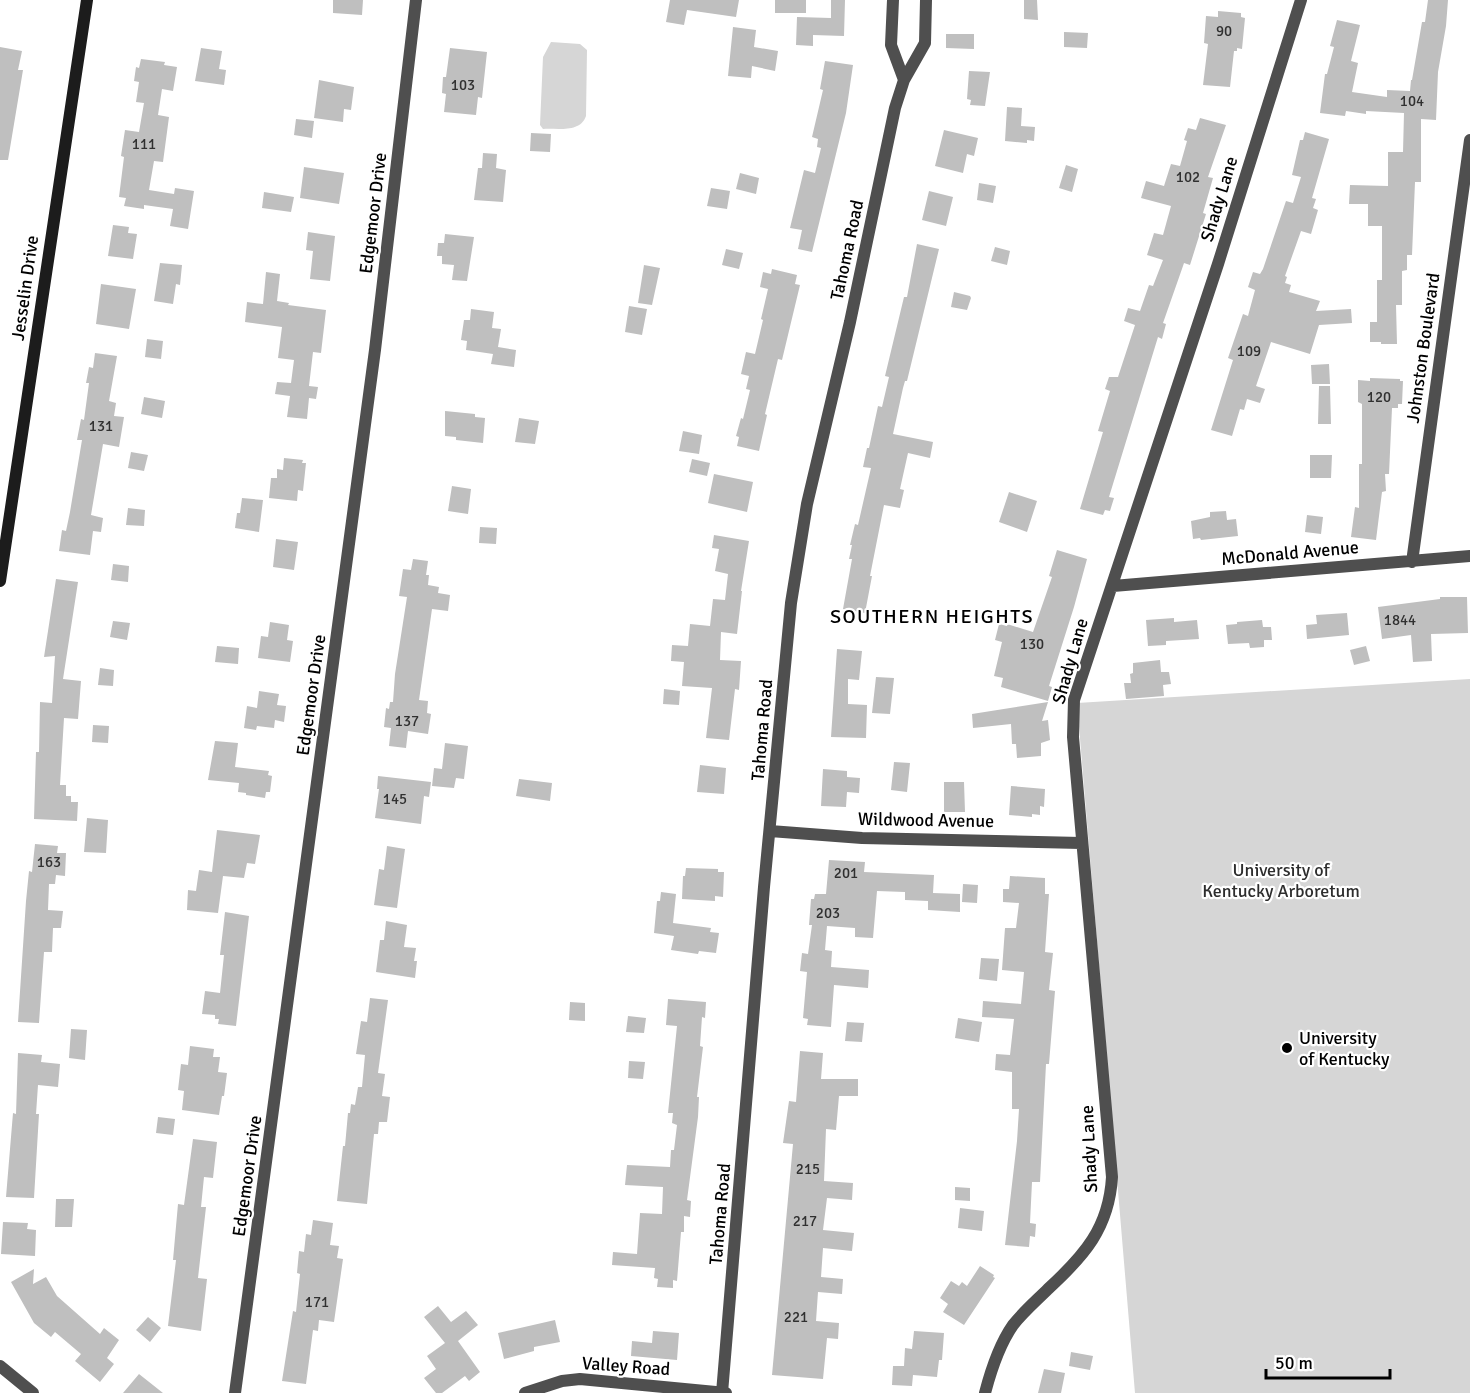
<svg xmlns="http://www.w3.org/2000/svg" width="1470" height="1393" font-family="Signika,sans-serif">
	<rect width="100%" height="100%" fill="#fff"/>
	<path fill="#d6d6d6" d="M551,42L580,44L587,50L586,116C580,133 559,128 543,129L540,125L543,57Z
		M1470,679V1393H1135L1077,703Z"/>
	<path fill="#bfbfbf" d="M333,0H363L362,15L333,13Z
		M670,0H739L736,17L687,10L684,25L666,22Z
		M775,0H806V13H775Z
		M831,0H845L844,36L813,35V46L796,45L797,17L831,18Z
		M1024,0H1037L1038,20L1024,19Z
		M1428,0H1448L1446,26L1438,72L1436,120L1421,119V182H1415L1412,255H1407V270L1402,271V305H1396L1397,344H1381V342H1370V322H1377V280H1382V226H1368V204H1349L1350,185L1388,186V152H1403L1404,113L1366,111V114L1346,111L1345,116L1320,113L1325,74H1327L1334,47L1330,46L1337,20L1360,25L1351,61L1358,63L1352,92L1387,97V90L1410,91L1411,80H1412L1422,22H1425Z
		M1218,11L1241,13V17L1245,18L1242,49L1237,48V51H1234L1230,87L1203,85L1208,44L1204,43L1206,16L1218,17Z
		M733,27L756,30L754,47L778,51L775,71L752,66L751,78L728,76Z
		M1064,32L1088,33L1087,48L1064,47Z
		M946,34H974V49L946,48Z
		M0,47L22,51L18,70H23L8,160H0Z
		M201,48L222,51L219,69L226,70L224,85L195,81Z
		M450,48L487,52L482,98L478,97L476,115L444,112L446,94L442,93L443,77H446Z
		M141,59L165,62L164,65L177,67L173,91L162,89L158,115L169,117L163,162L154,161L149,190L174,194L175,188L194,191L188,229L170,226L173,209L144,205V209L124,206L126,198L119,197L124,157L121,156L125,130L139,132L144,103L136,102L139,82L134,81L136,67L139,68Z
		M825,61L853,65L846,113L812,252L798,249L802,230L790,228L804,170L815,173L821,148L817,147L818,139L812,137L823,90L820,89Z
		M969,71L990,72L985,106L970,105L971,100L967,99Z
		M319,80L354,87L351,110L344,109L343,122L314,118Z
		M1007,107L1022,108L1021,126L1035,127L1034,141L1027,140V143L1005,141Z
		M1200,118L1226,125L1208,177L1213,178L1203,213L1206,214L1190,265L1184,263L1183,266L1163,323L1166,324L1162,339L1158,337L1109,497L1114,498L1110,511L1105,510L1103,515L1080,509L1103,432L1098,431L1110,391L1105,389L1109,377H1118L1135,325L1124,321L1128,308L1140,311L1149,285L1153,286L1163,260L1147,255L1154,233L1163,235L1171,206L1141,198L1146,181L1164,186L1171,164L1180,166L1187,141L1184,140L1188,128L1196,130Z
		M296,119L314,121L312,138L294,135Z
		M944,130L978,138L974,156L967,154L963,173L935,166Z
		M1305,132L1329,139L1312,198L1316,199L1313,208L1318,210L1311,234L1301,231L1285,276L1287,277L1285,283L1291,285L1289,292L1320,301L1316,311L1351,309L1352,323L1319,325L1310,354L1271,342L1256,386L1265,389L1260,403L1247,399L1244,410L1240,409L1232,436L1211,430L1233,360L1228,358L1243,314L1248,316L1255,290L1248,287L1253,272L1260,274L1263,269L1286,201L1293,203L1301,177L1292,175L1300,140H1303Z
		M531,133L551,134L550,152L530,151Z
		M483,153L497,154L496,168L506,170L503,202L474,200L478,168H482Z
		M1066,165L1078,169L1072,192L1059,188Z
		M304,167L344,173L339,204L300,198Z
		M740,173L759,178L756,194L736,189Z
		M979,183L996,186L993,203L977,200Z
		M711,188L730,191L727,209L707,206Z
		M929,191L953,197L946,226L922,220Z
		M264,192L294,197L291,212L262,208Z
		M113,225L129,227L128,233L137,234L133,259L108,256Z
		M308,232L335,236L330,281L310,279L313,251L306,250Z
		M445,234L474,237L467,281L452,280L454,265L442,264V256H437L438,243H444Z
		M917,244L939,249L907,381H905L903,388L893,434L933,442L930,458L908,453L900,489L904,490L900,508L884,505L870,576H872L865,613L843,609L852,559H849L852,545H850L855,524L858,525L871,468L863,467L867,448H869L878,406L882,407L889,377L885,376L904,297H907Z
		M995,247L1010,251L1007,265L991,261Z
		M726,249L743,253L739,269L722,265Z
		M160,263L182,265L180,285L176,284L173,304L154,301Z
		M644,265L660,268L652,305L638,303Z
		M772,269L797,275L795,284L800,285L782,360L778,359L765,414L767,415L759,451L737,446L739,437L736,436L741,418L743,419L750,390L746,389L749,376L741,374L746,352L755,354L763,320L761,319L768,289L760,287L763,272L771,274Z
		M266,272L280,274L277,301L289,303L288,305L326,310L321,353L313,352L309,386L318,387L316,399L309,398L307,419L287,417L290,396L275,394L277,382L291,383L294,360L278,358L282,327L245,322L247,302L263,304Z
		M101,284L136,289L129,329L96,324Z
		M954,292L970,296L971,298L967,310L951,307Z
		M629,306L647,309L642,335L625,332Z
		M471,309L494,312L492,328L501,329L498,347L516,350L514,367L491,364L493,354L466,350L467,341L461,340L464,320H470Z
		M147,339L163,341L161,359L145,357Z
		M95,353L117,356L109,401L116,403L114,416L124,417L119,447L103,444L91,515L103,518L101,532L93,531L90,555L59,551L62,530L66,531L70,512L82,440H77L81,419L84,420L89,383H86L89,367L93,368Z
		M1329,364L1330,384H1312L1311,365Z
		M1370,378L1400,379V381H1403L1402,404H1398V408H1392L1389,474H1385L1386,491L1382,492L1376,540L1351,537L1355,507L1359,508V464H1362V404L1358,402V380L1370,381Z
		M1319,386H1330L1331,424H1318Z
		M144,397L165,401L162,418L141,414Z
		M445,411L475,414V417L485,418L483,443L456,440V437L445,436Z
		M519,418L539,421L535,444L515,442Z
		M683,431L702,435L699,454L679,451Z
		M131,452L148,455L144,471L128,468Z
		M1310,455H1332L1331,478H1310Z
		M284,458L303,460L302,463H306L303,491L298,490L297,501L269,498L271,478H277V469L283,470Z
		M692,459L710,463L707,476L689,472Z
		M714,474L753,482L747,512L708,503Z
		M452,486L471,489L468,514L448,511Z
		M1009,492L1037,501L1027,532L999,522Z
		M242,498L263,500L259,532L235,528L237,513H240Z
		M128,508L145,510L144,526L126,525Z
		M1226,511L1227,520L1236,519L1238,536L1201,540L1200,538L1193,539L1191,521L1210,517V512Z
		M1307,515L1323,517L1321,534L1305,532Z
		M480,527L497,528L496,544L479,543Z
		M714,535L749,541L741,591H742L737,634L721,632L720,660L741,661L739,690L735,689L729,740L706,738L712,688L682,686L684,662L671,661L672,645L688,646L690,624L710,626L713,599L725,600L728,574L715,571L719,549L712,548Z
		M276,539L298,542L294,570L273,567Z
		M1057,550L1087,559L1074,607L1049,686L1052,687L1048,701L1001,687L1003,678L994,676L1002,642L995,640L999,624L1007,626V624L1033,632L1052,577L1049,576Z
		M413,559L428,561L426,575H429L428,585L439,587L438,593L450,595L448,611L432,609L419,700L428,701L427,713L431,714L428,734L408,731L406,748L389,746L391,728L384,727L386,708L389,709L390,702H393L395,674L407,597L399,596L403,569L411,570Z
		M113,564L129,566L128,582L111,580Z
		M56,579L78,582L63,679L81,681L78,719L64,718L60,785H66V796H71V802H78L77,821L34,819L36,752H39L40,702L52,703L55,656L44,657Z
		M1440,597H1467L1468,633L1431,634L1432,661L1413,662L1411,635L1382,639L1378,607L1440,599Z
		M1347,613L1349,635L1307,639L1306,625L1317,624L1316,615Z
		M1174,618V622L1197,620L1199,639L1166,641V645L1148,646L1146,620Z
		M1262,620L1263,627H1271L1272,640H1264V647L1250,648L1249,643L1228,644L1226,625L1237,624V622Z
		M113,621L130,623L127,640L110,637Z
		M270,622L289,625L287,640L293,641L290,662L258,658L261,636L268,637Z
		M217,646L239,648L238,664L215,662Z
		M1366,646L1370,661L1354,665L1350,650Z
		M837,649L862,651L859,680L848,679V704L867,705L866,738L831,737Z
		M1160,660L1161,672H1169L1171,684L1163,685L1164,696L1126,699L1124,683H1131L1130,674L1133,673V663Z
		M100,668L114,670L113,686L98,685Z
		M876,677L894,678L890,714L872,713Z
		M664,689L680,691L679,705L663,704Z
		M259,691L279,694L277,705L286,706L284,722L275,720L274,728L257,726L256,730L244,728L247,706L257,708Z
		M1048,702L1042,721L1048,720L1050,740L1041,743V756L1017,758L1016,744H1012L1011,724L973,728L972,714Z
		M93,725L109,726L108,743L92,742Z
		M215,741L238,743L235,767L269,771L268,775L272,776L270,792H266L265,798L246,795V793L238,792L239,783L208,780Z
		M445,743L468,746L464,779L456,778L454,788L432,786L434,768L442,769Z
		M894,762L910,763L907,792L891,790Z
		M700,765L726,768L724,794L697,792Z
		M823,769L847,771V777L860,778L859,793L847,792L846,807L821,806Z
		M378,776L431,782L429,797L424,796L421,824L375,818L379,789H377Z
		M519,779L552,783L550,801L516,796Z
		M944,782H964L965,812H944Z
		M1011,786L1045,789L1044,807L1040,806V815L1032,814V817L1009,815Z
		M87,818L108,820L106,853L84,852Z
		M217,830L260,835L255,864L247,863L244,878L223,876L218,913L187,910L188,890L196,891L199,870L212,872Z
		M35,844L58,846L57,853H66L65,876L56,875L55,884H49L48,910L63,911L61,928H53L52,952H44L39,1023L18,1022L26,901L29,871L32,872Z
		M387,846L405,849L397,908L374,905L379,869L384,870Z
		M829,860L865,862L864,872L934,875L933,893L960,894V912L928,910V901L905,900V892L877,891L873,938L855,937V928L827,926L825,950L832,951L831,967L869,970L868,988L834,985L831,1027L807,1025L808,1019L803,1018L807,972L800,971L802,953L808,954L812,925H809L811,899H814L815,894H826Z
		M686,868L718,869V872H724L723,897L715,896V901L682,899L683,876H685Z
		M1010,876L1045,878V894H1049L1045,952L1053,953L1049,990L1055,991L1049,1064H1046L1040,1182H1032L1030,1223L1036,1224L1035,1237L1030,1236L1029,1247L1005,1245L1017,1141L1019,1109H1012V1072L995,1070L996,1054L1010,1055L1014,1019L982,1017L983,1001L1021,1004L1024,972L1002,970L1005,928H1016L1019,903L1003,902V889H1009Z
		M963,884L978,885L977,903L962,902Z
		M661,892L676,894L673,923L711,928L710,932L719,933L716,953L699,951L698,954L671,950L674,936L654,933L657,901H660Z
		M225,912L249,916L236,1026L218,1024L219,1019H215V1015L202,1014L205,991L220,993L224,955H220Z
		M386,921L407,925L404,947L416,948L414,961H417L415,978L376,972L380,940H384Z
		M981,958L999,959L997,981L979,979Z
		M370,998L388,1000L378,1073L385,1074L382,1096L390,1097L387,1122H379L378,1134H374L367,1204L337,1201L343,1146H345L348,1113H350L351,1104L355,1105L358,1087H362L365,1055L356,1054L361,1021L367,1022Z
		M668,999L706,1002L705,1018L702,1017L700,1046L703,1047L697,1097H699L698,1117L687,1200L691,1201L690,1217L684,1216V1232H681L677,1281L673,1280V1288L657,1287L658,1279L654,1278L655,1268L612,1265L613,1252L637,1254L640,1213L662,1214L663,1187L625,1185L627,1165L670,1167L671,1150H674L677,1125L672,1123L673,1113H668L677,1026L666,1025Z
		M570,1002L585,1003V1021L569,1020Z
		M628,1016L646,1018L644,1033L626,1032Z
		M958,1018L982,1022L979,1042L955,1038Z
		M847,1022L864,1023L862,1042L845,1041Z
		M71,1029L87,1030L85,1060L69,1058Z
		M190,1046L214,1049L213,1057H220L218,1072L227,1073L224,1096H222L219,1115L182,1110L184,1091L178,1090L181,1064L188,1065Z
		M800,1051L823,1053L821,1079H858V1096H839L836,1130L826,1129L824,1181L853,1183L852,1200L827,1198L823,1230L854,1233L852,1251L823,1248L821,1277L843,1279L842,1294L818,1292L816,1321L839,1323L838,1339L827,1338L823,1379L772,1375L793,1144L783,1143L789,1101L796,1102Z
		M18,1053L42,1055L41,1062L60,1064L58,1087L38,1085L36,1114H39L34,1198L6,1197L13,1113L16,1114Z
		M629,1061L645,1062L643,1079L628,1078Z
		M158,1117L175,1119L173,1135L156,1133Z
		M193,1139L217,1142L213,1178L204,1177L201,1207H206L198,1278L207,1279L201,1331L168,1326L176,1260H173L178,1204L184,1205Z
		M955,1187L970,1188V1201L955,1200Z
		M56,1199H74L72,1227H55Z
		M960,1208L984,1211L982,1231L958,1228Z
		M313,1220L333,1223L330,1245L339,1246L337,1258L343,1259L334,1322L319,1320L318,1331L313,1330L306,1384L282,1381L293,1311L296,1312L300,1274L297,1273L299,1251L304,1252L306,1234L311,1235Z
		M3,1222L28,1223L27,1229L36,1230L35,1256L1,1254Z
		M980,1266L994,1275L993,1277L995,1278L964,1325L943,1312L948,1304L940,1298L951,1281L959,1286L962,1282L967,1286Z
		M34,1269L33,1284L46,1277L57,1296L100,1334L104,1328L119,1340L107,1358L114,1364L100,1382L75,1361L81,1354L55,1332L51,1337L34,1323L11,1282Z
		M438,1306L451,1322L466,1311L478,1325L458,1341L480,1372L469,1381L465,1376L442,1393H436L424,1378L436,1369L427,1356L445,1343L424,1317Z
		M148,1317L161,1328L150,1342L136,1330Z
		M555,1320L560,1342L534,1347V1351L504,1359L498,1333Z
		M653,1331L679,1333L677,1360L631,1356L632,1341L652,1343Z
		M914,1331L944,1333L942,1360H939L937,1377L913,1375L912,1386L892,1385L893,1366H904L905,1348L912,1349Z
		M1071,1352L1093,1356L1090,1370L1069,1366Z
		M1044,1369L1065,1373L1061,1393H1038Z
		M139,1374L163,1393H123Z"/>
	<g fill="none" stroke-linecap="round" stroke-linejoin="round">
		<path stroke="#4f4f4f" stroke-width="12" d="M893,0L891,45L904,80
			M1412,562L1470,140
			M1113,586L1470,556
			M770,831L862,838L1081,843
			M0,1366L33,1393
			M235,1393L375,350L416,0
			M525,1393L562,1381L580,1379L726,1393
			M722,1393L764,887L791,603L807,504L850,322L895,108L904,80L925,43L926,0
			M985,1393C991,1370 999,1345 1013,1325C1023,1312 1036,1301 1048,1289C1084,1256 1109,1228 1112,1177L1073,737L1074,700L1218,264L1301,0"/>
		<path stroke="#1c1c1c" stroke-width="12" d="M0,581L87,0"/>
	</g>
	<circle fill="#000" stroke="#fff" stroke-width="2" cx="1287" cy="1048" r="6"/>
	<g text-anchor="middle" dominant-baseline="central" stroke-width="4.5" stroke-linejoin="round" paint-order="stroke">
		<g font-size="15" fill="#303030">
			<text x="1224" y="31">90</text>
			<text x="463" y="85">103</text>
			<text x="1412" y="101">104</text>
			<text x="144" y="144">111</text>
			<text x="1188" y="177">102</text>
			<text x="1249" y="351">109</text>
			<text x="1379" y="397">120</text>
			<text x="101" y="426">131</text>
			<text x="1400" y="620">1844</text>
			<text x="1032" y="644">130</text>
			<text x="407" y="721">137</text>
			<text x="395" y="799">145</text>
			<text x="49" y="862">163</text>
			<text x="846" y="873">201</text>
			<text x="828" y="913">203</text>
			<text x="808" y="1169">215</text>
			<text x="805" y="1221">217</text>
			<text x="317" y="1302">171</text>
			<text x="796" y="1317">221</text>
		</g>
		<g font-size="18" fill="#000" stroke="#fff">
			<text transform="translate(1219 199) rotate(-73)">Shady Lane</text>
			<text transform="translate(373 213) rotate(-83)">Edgemoor Drive</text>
			<text transform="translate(847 250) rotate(-78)">Tahoma Road</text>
			<text transform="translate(25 288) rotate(-82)">Jesselin Drive</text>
			<text transform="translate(1423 348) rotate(-82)">Johnston Boulevard</text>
			<text transform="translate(1290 553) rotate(-5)">McDonald Avenue</text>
			<text transform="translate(1070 661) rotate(-74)">Shady Lane</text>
			<text transform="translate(311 695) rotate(-82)">Edgemoor Drive</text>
			<text transform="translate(762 730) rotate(-85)">Tahoma Road</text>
			<text transform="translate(926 820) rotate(1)">Wildwood Avenue</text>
			<text transform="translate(1089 1149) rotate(-93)">Shady Lane</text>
			<text transform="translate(247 1176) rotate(-82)">Edgemoor Drive</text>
			<text transform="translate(720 1214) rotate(-85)">Tahoma Road</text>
			<text transform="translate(626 1366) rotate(4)">Valley Road</text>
		</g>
		<g font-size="18" fill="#2d2d2d" stroke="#fff">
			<text x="1281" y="870">University of<tspan x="1281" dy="21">Kentucky Arboretum</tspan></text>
		</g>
		<g font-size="18" fill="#000" stroke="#fff" text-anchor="start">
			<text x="1299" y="1038">University<tspan x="1299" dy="21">of Kentucky</tspan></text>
		</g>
		<g font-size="20" letter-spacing="1.5" fill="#000" stroke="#fff">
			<text x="932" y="616">SOUTHERN HEIGHTS</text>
		</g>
	</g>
	<path d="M1266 1369v9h124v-9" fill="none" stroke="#000000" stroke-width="3"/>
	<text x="1275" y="1369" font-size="18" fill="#000000" stroke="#ffffff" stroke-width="4.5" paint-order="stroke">50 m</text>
</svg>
